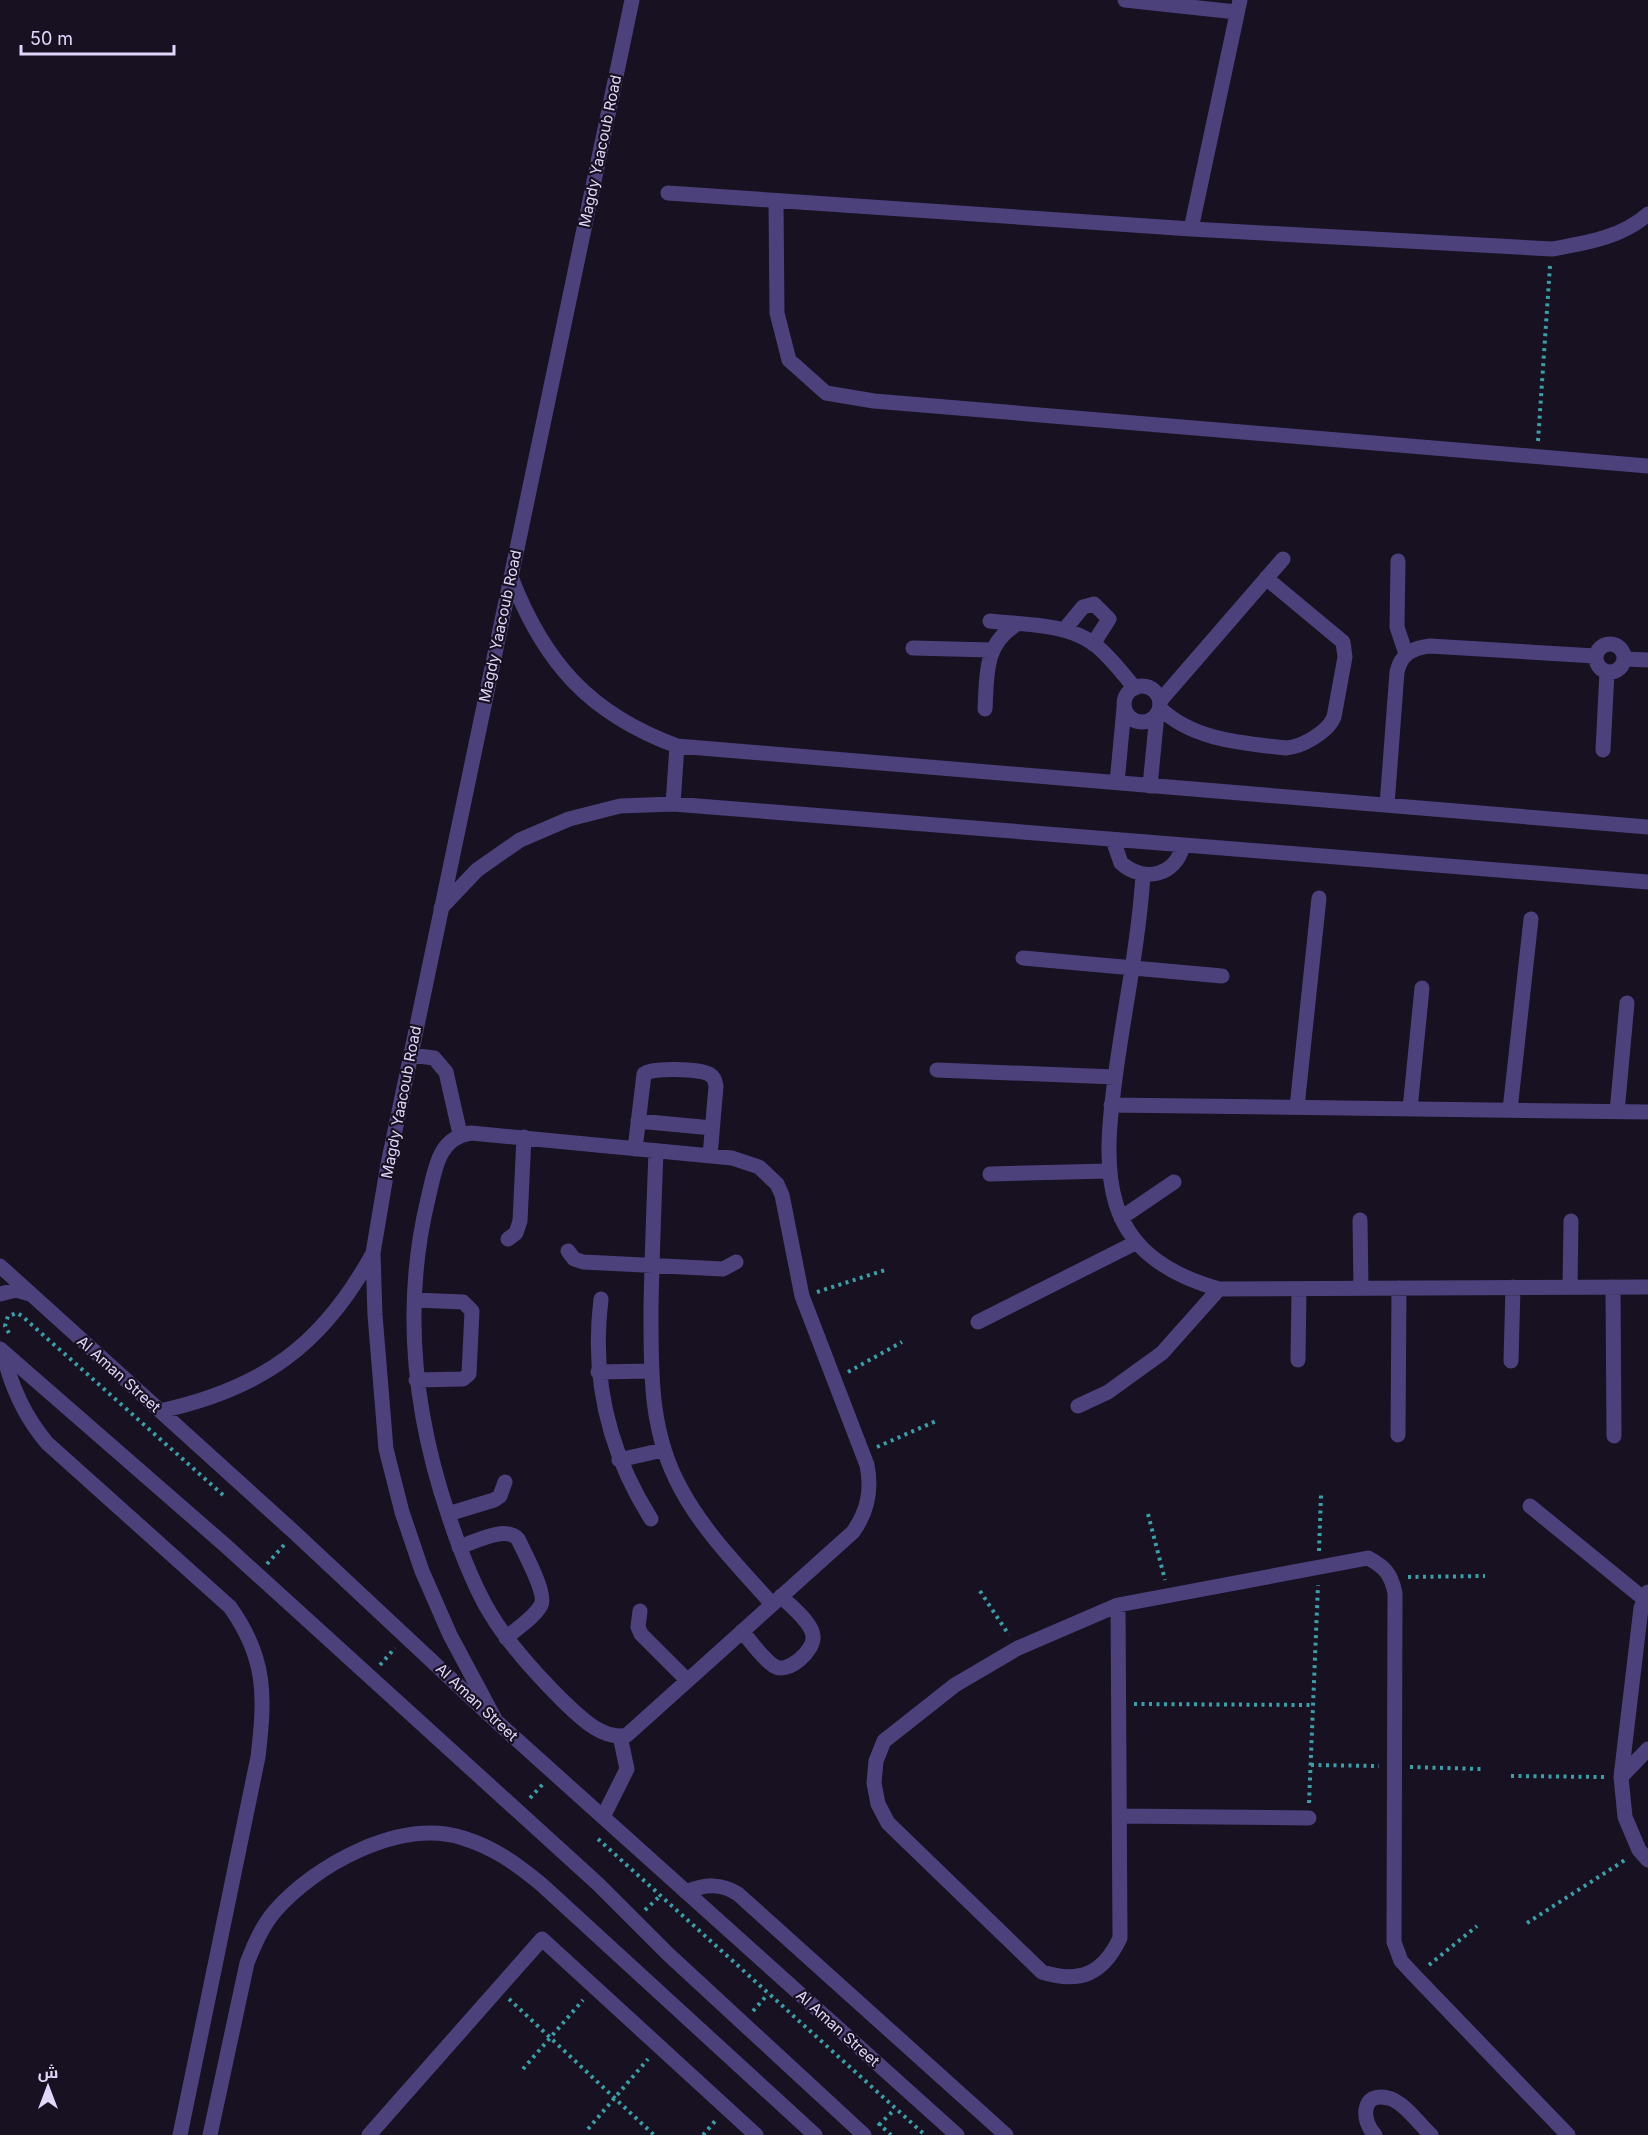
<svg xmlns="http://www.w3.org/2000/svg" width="1648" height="2135" font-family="Inter,Cairo,sans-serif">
	<rect width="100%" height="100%" fill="#171122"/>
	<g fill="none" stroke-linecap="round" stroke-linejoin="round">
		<path stroke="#3d9ea8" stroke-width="4" stroke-dasharray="3 4.5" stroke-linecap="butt" d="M1538,441L1550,266
			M817,1292L885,1270
			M9,1333L5,1326L8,1316L17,1313L22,1316L223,1495
			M848,1372L902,1342
			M877,1447L936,1421
			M1148,1514L1165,1580
			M1319,1551L1321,1495
			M267,1564L284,1545
			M1408,1577L1485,1576
			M980,1591L1009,1635
			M380,1665L395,1648
			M1134,1704L1313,1705
			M1311,1765L1379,1766
			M1410,1767L1481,1769
			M1511,1776L1605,1777
			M530,1798L543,1784
			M1309,1803L1318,1585
			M598,1839L925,2135
			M645,1910L659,1897
			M1527,1923L1625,1860
			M1429,1965L1477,1926
			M509,1999L654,2135
			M753,2011L768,1994
			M523,2069L583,2000
			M878,2123L891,2135
			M879,2125L895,2109
			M588,2129L648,2059
			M703,2135L716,2120"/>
		<path stroke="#4d417c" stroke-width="15" d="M1125,0L1236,12
			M668,193L1191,229L1552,249C1585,243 1621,238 1648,214
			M776,202L777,313L789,360L826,393L874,401L1648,466
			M1191,229L1240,0
			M1398,561L1397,627L1406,654
			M511,577C544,663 590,714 677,746L1648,827
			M990,621C1023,625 1066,623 1094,644C1109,655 1122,673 1135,688
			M1064,630L1083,607L1094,604L1109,619L1093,644
			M1596 658a14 14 0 1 1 28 0a14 14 0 1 1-28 0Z
			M913,648L991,650
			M1625,659L1648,660
			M1124 704a18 18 0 1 1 36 0a18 18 0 1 1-36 0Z
			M1160,701L1283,559
			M1160,708C1192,740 1243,743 1286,748C1302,747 1328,732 1334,717L1345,657L1343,642L1266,578
			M985,709C987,674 984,644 1017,624
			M1603,750L1607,672
			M1117,783L1124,708
			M1150,786L1157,714
			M673,804L677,746
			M1387,805L1397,672C1401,654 1412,648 1430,646L1595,656
			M1113,840L1121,863C1144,883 1176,876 1183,845
			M1143,875C1139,938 1126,1001 1117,1064C1102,1171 1095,1254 1219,1289L1648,1287
			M441,908L477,870L520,840L569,819L620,806L673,804L1648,882
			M1023,958L1222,976
			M410,1055L434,1058L446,1072L460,1134
			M937,1070L1115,1077
			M1111,1105L1648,1112
			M1297,1107L1319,898
			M1410,1109L1422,988
			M1510,1110L1531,919
			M1617,1112L1627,1003
			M638,1121L712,1128
			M471,1133L732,1158L759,1167L777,1184L782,1195L802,1296L867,1465C872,1490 868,1511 853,1532L627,1735C602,1741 579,1716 562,1700C536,1674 509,1645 490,1613C472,1583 460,1550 449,1517C414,1414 402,1306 428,1199C435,1171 437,1138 471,1133Z
			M635,1149L644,1074C652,1067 699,1069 709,1074C714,1077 715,1080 716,1086L710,1156
			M656,1151C654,1203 652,1255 651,1307C651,1370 649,1432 681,1489C704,1532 740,1568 772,1604
			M990,1174L1108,1171
			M1121,1218L1174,1182
			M1360,1220L1361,1288
			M508,1239L516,1233L520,1221L524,1137
			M568,1251L574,1259L583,1262L723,1269L736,1262
			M0,1266L295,1533L496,1721L957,2135
			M1570,1287L1571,1221
			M1613,1287L1614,1436
			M0,1294L16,1290L30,1294
			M601,1299C591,1379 608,1451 651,1519
			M415,1300L463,1302L472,1311L469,1374L463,1379L416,1380
			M978,1322L1137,1242
			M0,1349L226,1546L598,1884L668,1954L864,2135
			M3,1352C11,1387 24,1416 47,1443L230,1607C267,1659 265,1697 258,1757L180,2135
			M1298,1360L1299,1289
			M1511,1361L1513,1287
			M598,1372L651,1371
			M1078,1406L1108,1392L1162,1353L1219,1289
			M160,1411C262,1389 323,1345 373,1253
			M1398,1435L1399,1288
			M619,1460L663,1450
			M1530,1506L1644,1599
			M448,1514L494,1500L500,1496L505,1482
			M459,1547C475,1542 505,1525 518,1539C524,1552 547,1594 541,1605C534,1618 517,1628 506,1638
			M1648,1592L1641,1608L1621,1777L1625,1817L1639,1850L1648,1860
			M1118,1605L1120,1938C1103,1974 1080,1984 1042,1972L888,1823L878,1804L874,1783L876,1761L884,1741L955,1685L1018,1648L1118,1605L1368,1558C1385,1567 1391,1574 1395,1593L1394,1942L1401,1961L1415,1976L1568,2135
			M640,1611L638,1627L641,1634L687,1680
			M742,1631C751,1642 762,1658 774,1666C788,1675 815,1650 813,1636C812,1622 790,1606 781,1596
			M496,1721L450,1635L422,1571L402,1512L386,1449L375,1315L373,1253L388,1164L632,0
			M1621,1777L1648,1749
			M1120,1816L1309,1818
			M603,1817L627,1769L620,1736
			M686,1892C705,1884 721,1883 738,1894L1006,2135
			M210,2135L247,1963C254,1945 262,1926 275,1911C315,1865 400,1818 463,1838C495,1848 515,1863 541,1884L815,2135
			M369,2135L542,1939L756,2135
			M1375,2135C1361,2121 1361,2091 1388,2098C1403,2101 1419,2124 1431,2135"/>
	</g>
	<g text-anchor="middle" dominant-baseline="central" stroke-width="4.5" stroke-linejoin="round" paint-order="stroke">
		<g font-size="15" fill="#e1d7fa" stroke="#171122">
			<text transform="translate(600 151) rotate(-78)">Magdy Yaacoub Road</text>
			<text transform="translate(500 626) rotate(-78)">Magdy Yaacoub Road</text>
			<text transform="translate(401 1102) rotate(-79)">Magdy Yaacoub Road</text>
			<text transform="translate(119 1374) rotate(42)">Al Aman Street</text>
			<text transform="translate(477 1702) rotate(43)">Al Aman Street</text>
			<text transform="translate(838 2028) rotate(42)">Al Aman Street</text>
		</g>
	</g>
	<g transform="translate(48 2087)" stroke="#171122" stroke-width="4.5" paint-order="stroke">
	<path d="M0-4.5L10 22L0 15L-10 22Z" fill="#e1d7fa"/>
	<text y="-9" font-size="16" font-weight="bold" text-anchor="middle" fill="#e1d7fa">ش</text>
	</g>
	<path d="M21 45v9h153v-9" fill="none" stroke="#e1d7fa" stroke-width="3"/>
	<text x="30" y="45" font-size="18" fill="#e1d7fa" stroke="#171122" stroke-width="4.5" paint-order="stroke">50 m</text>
</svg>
